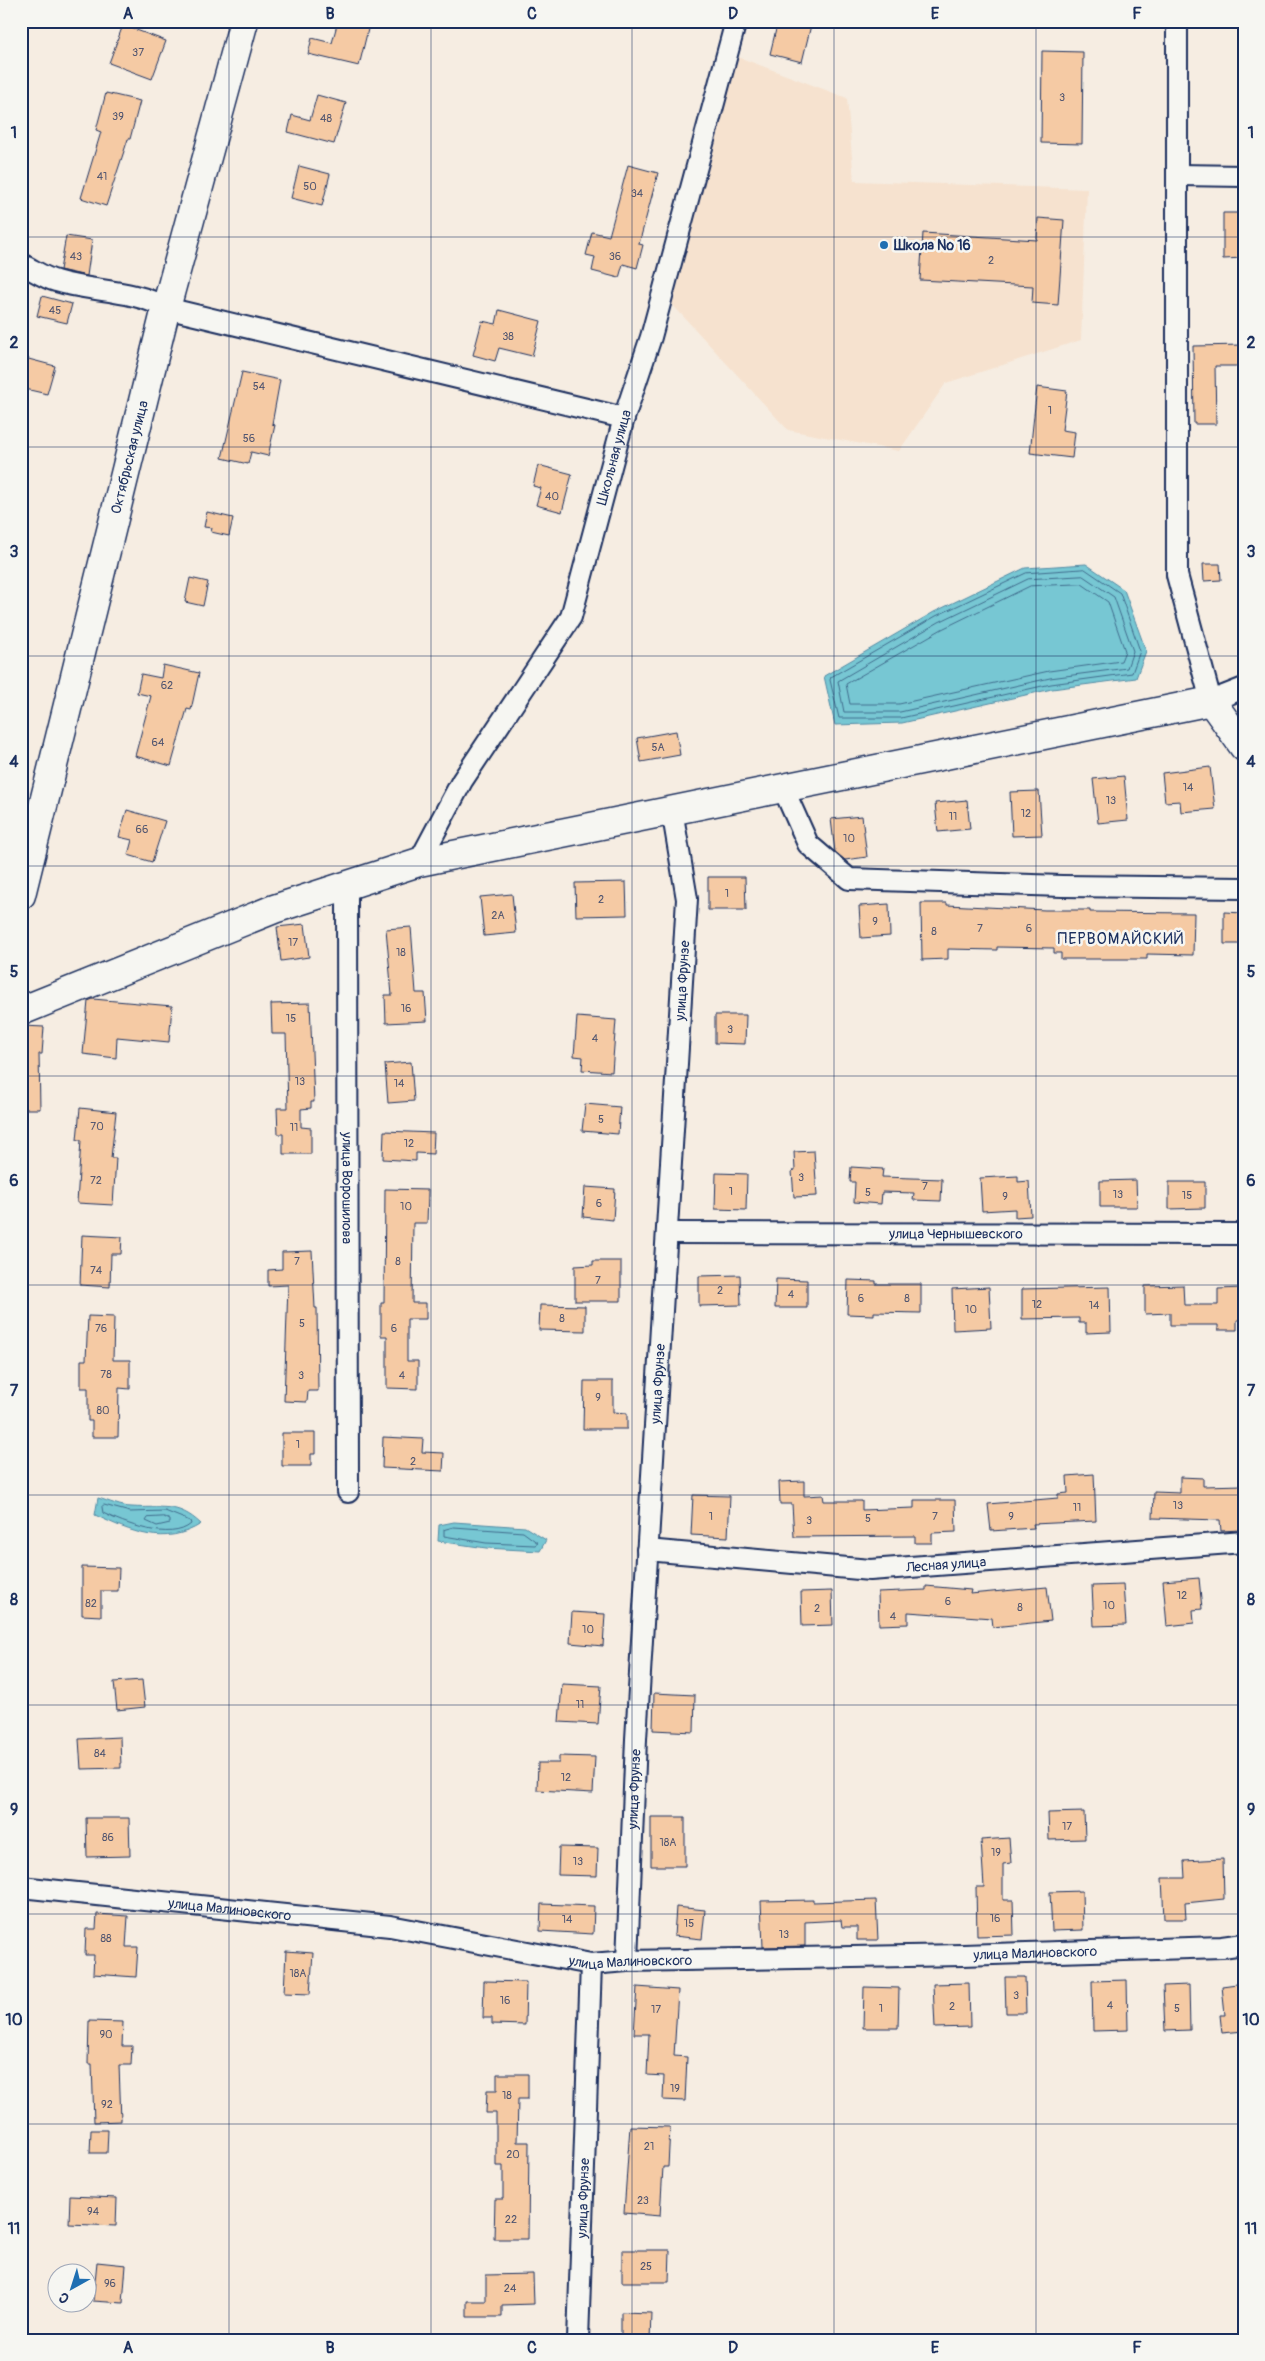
<svg xmlns="http://www.w3.org/2000/svg" width="1265" height="2361" font-family="Pangolin,sans-serif">
	<rect width="100%" height="100%" fill="#f6ede2"/>
	<filter id="ink" filterUnits="userSpaceOnUse"><feTurbulence type="fractalNoise" baseFrequency=".02" numOctaves="2"/><feDisplacementMap in="SourceGraphic" scale="10" xChannelSelector="R" yChannelSelector="G"/><feConvolveMatrix kernelMatrix="1 2 1 2 8 2 1 2 1" color-interpolation-filters="sRGB"/></filter>
	<g filter="url(#ink)">
		<path fill="#f6e2cf" d="M733,55L847,98L854,181L1087,189L1081,340L946,383L899,451L788,430L669,301Z"/>
		<path fill="#77c7d3" stroke="#528aa4" d="M1086,564L1124,590L1146,651L1136,678L1052,689L902,723L835,725L824,676L934,612L1025,568Z
			M98,1498C109,1501 121,1507 132,1507C160,1509 177,1501 201,1524C165,1547 131,1532 95,1515Z
			M454,1522L525,1527L546,1540L540,1551L486,1548L438,1541L439,1525Z"/>
		<g fill="none" stroke-linecap="round" stroke-linejoin="round">
			<path stroke="#406c8d" stroke-width="1" d="M1085,569L1120,593L1140,651L1132,673L1051,684L901,718H839L830,680L831,677L936,616L1026,573Z
				M1083,576L1114,597L1133,651L1127,668L1050,678L900,712H844L838,681L939,622L1028,579Z
				M1082,584L1108,602L1125,651L1121,661L1049,671L899,704H850L846,684L942,629L1030,586Z
				M104,1505L130,1512L165,1511L190,1521L191,1524C171,1542 123,1523 103,1513L102,1507Z
				M164,1517L170,1520V1523L157,1526L146,1521L148,1518Z
				M454,1527L523,1532L538,1543L535,1545L486,1543L444,1536V1530Z"/>
		</g>
		<path fill="#f5caa4" stroke="#1b2f5e" d="M338,21H370L359,66L308,54L312,38L332,43Z
			M778,21H812L802,62L770,54Z
			M123,25L166,41L152,79L109,63Z
			M1042,51L1083,52L1082,144L1041,143Z
			M106,93L140,101L130,139H128L106,206L81,198L101,132L96,130Z
			M317,95L346,103L334,144L288,132L292,115L310,120Z
			M628,165L658,173L639,244L643,245L637,268L623,264L619,278L592,271L595,257L586,255L592,232L609,236Z
			M299,166L330,174L322,206L291,198Z
			M1223,213H1244V258L1223,259Z
			M1038,218L1064,220L1058,305L1032,303L1033,286L920,280L923,233L1037,240Z
			M66,236L92,240L87,276L60,270Z
			M42,296L72,304L67,323L37,316Z
			M499,310L541,321L532,356L499,348L495,361L473,355L482,321L496,324Z
			M1244,345V366H1215L1216,424H1194L1193,346Z
			M21,357L55,366L47,394L21,388Z
			M242,372L280,380L272,424L275,425L268,456L251,452L248,464L222,458Z
			M1037,387L1067,391L1062,430L1075,432L1072,458L1030,453Z
			M538,465L572,474L562,512L536,505L541,488L533,486Z
			M207,512L233,518L229,536L211,532L212,528L204,527Z
			M1203,564H1220L1221,580L1204,581Z
			M190,578L208,582L203,606L185,602Z
			M163,665L199,673L191,710L187,709L171,766L135,756L151,696L137,693L141,674L161,678Z
			M676,731L680,755L641,762L637,738Z
			M1210,767L1215,809L1181,812L1180,801L1165,802L1162,773Z
			M1124,776L1128,820L1098,823L1093,779Z
			M1039,791L1042,835L1012,836L1010,792Z
			M967,800L970,829L938,832L935,803Z
			M127,810L165,821L152,862L128,855L132,840L119,837Z
			M862,816L867,857L845,860L835,852L831,819Z
			M708,877H745L746,910H708Z
			M626,882L627,915L576,916L575,883Z
			M512,894L516,933L484,936L480,897Z
			M921,903H947V905L1045,910H1090V912L1194,913L1193,955L1147,954V959H1061V953H1054V948L997,947V950L948,949V959L922,960Z
			M889,904L890,936L861,938L859,906Z
			M1224,912L1244,913V944H1224Z
			M305,924L309,957L281,961L277,927Z
			M411,927L416,993H425L427,1021L386,1023L385,995H392L386,929Z
			M93,999L172,1006L169,1042L117,1037L116,1058L83,1054L88,1001Z
			M310,1003L314,1102H311V1108L301,1109V1127L311,1128V1154H283V1134H278L277,1108H288L286,1034H272L271,1004Z
			M715,1015H746L745,1044L715,1043Z
			M577,1017L616,1020L612,1072L582,1070L583,1057L574,1056Z
			M23,1026L44,1027L42,1054H39L40,1109H21Z
			M411,1062L414,1101L388,1103L385,1064Z
			M585,1104L620,1107L618,1134L582,1131Z
			M80,1108L116,1112L111,1158H116L113,1205L77,1203L81,1140H77Z
			M384,1131L434,1133L433,1154L416,1153V1161L383,1159Z
			M814,1151L817,1196L794,1197L792,1171L795,1170L794,1152Z
			M851,1167L883,1169L882,1177L942,1179L941,1201L913,1200L914,1193L882,1192L881,1204L854,1202L855,1182H850Z
			M716,1173L747,1174L746,1210L715,1209Z
			M1018,1176V1182L1029,1181L1031,1216L1015,1217V1209L982,1211L980,1178Z
			M1136,1180L1137,1207H1100V1181Z
			M1169,1182H1205V1208L1169,1209Z
			M585,1187L615,1189L613,1220L583,1217Z
			M385,1189L428,1190L427,1223H413L412,1303H426V1319H407V1361H418V1389L387,1388V1336H381V1303H384Z
			M82,1235L122,1237L121,1254H111L110,1287L80,1285Z
			M312,1251L315,1308H317L318,1391H308L307,1402L284,1401L288,1285L268,1286V1270L282,1269V1252Z
			M593,1261H621V1301H575V1266L593,1265Z
			M740,1275L741,1305L699,1306V1276Z
			M776,1279L807,1280V1308H775Z
			M848,1280L876,1281V1284H921V1313L874,1312V1315L847,1314Z
			M1183,1285L1184,1305H1218V1289L1243,1288V1320H1237V1330H1218V1325H1170V1313L1145,1314V1286Z
			M989,1287L991,1328L953,1330L952,1289Z
			M1110,1287L1111,1332L1086,1333V1323H1079V1318L1022,1319V1289Z
			M540,1305L585,1306V1331L539,1330Z
			M88,1316L114,1317L113,1360H130V1389L119,1388L118,1437H92V1421H88V1388H81V1360H86Z
			M584,1381H613V1412L627,1413V1429H583Z
			M282,1433H315V1454H311V1466H282Z
			M383,1437L423,1439L422,1452L444,1453L443,1471L382,1468Z
			M1094,1474L1096,1521L1033,1524L1034,1528L991,1531L988,1504L1058,1498V1494L1068,1493L1067,1476Z
			M1180,1477L1203,1478V1486L1244,1485V1520H1241V1530L1221,1531L1220,1520L1153,1518L1154,1492L1180,1493Z
			M804,1481V1496L823,1495L824,1501H862V1510L914,1508V1500H955L956,1532L932,1533V1543H915V1536L794,1537L792,1504H780L779,1482Z
			M693,1495L730,1496L728,1537L691,1535Z
			M82,1567L119,1568L118,1591H101V1616L82,1615Z
			M1199,1578L1202,1609L1193,1610L1194,1623L1167,1626L1163,1581Z
			M1123,1585L1126,1625L1094,1626L1092,1586Z
			M926,1586L971,1590L970,1594L1047,1587L1051,1621L993,1627L992,1618L908,1612V1624L879,1625L878,1592L926,1590Z
			M832,1591L833,1625L802,1626L801,1592Z
			M572,1612L605,1614L603,1646L570,1643Z
			M142,1680L145,1707L117,1710L114,1682Z
			M562,1684L601,1686L598,1724L559,1722Z
			M654,1693L695,1695L694,1732L653,1730Z
			M120,1737L121,1768L81,1769L79,1739Z
			M559,1756L595,1757L593,1793L537,1790L538,1763H559Z
			M1084,1812L1085,1839L1049,1840L1048,1813Z
			M651,1817H685V1866H651Z
			M86,1818H129L130,1856L87,1857Z
			M1009,1838L1011,1863L1003,1864V1900H1013L1014,1935L977,1936L976,1887H984L981,1840Z
			M559,1847L598,1848L597,1876L558,1875Z
			M1223,1859L1224,1899L1185,1903L1186,1919H1164L1162,1878H1185L1184,1861Z
			M1082,1891L1083,1930L1052,1931L1050,1892Z
			M813,1900V1902L876,1900L878,1940H857V1927H842L841,1920L805,1922V1946L763,1947L761,1901Z
			M541,1904L594,1906L593,1934L540,1931Z
			M676,1907L705,1910L702,1939L674,1936Z
			M97,1914L128,1916L126,1947H138L136,1977L93,1974L94,1955H85L86,1929H96Z
			M286,1951L313,1953L310,1994L284,1993Z
			M1005,1977H1025L1026,2013H1006Z
			M1127,1980L1128,2030L1093,2031L1092,1981Z
			M484,1981L526,1982L525,2025L492,2024V2018H483Z
			M969,1983L970,2027L935,2028L933,1984Z
			M1244,1983V2031L1222,2033L1220,2015H1225L1222,1986Z
			M1189,1985L1190,2030L1165,2031L1163,1986Z
			M637,1987L678,1990L674,2056L687,2057L685,2101L663,2100L664,2076L647,2075L649,2034H634Z
			M864,1987L899,1988L898,2028H863Z
			M89,2021L123,2022L122,2046H132L131,2065H119L121,2121L94,2122L92,2064H88Z
			M497,2074H528V2099H518L517,2142H529L528,2239H494L495,2199H503V2166H496V2113H486L487,2090H497Z
			M630,2126L670,2127L668,2167H663L660,2216L624,2213Z
			M91,2130H108L107,2153H90Z
			M70,2196L117,2198L116,2226L69,2224Z
			M622,2250H670L669,2282H622Z
			M97,2262L126,2265L123,2303L93,2301Z
			M533,2274L534,2304L502,2305V2317H467V2301H486V2275Z
			M621,2312L651,2313L650,2340H621Z"/>
		<g fill="none" stroke-linecap="round" stroke-linejoin="round">
			<g stroke="#1b2f5e" stroke-width="24">
				<g id="street">
					<path d="M1177,21V575L1211,701L1244,688"/>
					<path d="M1178,175L1244,176"/>
					<path d="M21,264C32,269 44,278 56,281C92,292 133,289 166,308L624,418"/>
					<path d="M783,788L808,844L849,879L1062,886L1244,888"/>
					<path id="s1" d="M419,862L462,781L571,617L624,418L651,337L736,21"/>
					<path id="s2" d="M347,886L348,1492"/>
					<path id="s3" d="M667,1233L1244,1234"/>
					<path id="s4" d="M647,1550L870,1570L1244,1542"/>
					<path id="s5" d="M21,1887L390,1926L591,1964L627,1961L963,1955L1222,1947L1244,1944"/>
					<path id="s6" d="M627,1961L636,1739L687,899L672,810"/>
					<path id="s7" d="M578,2340L591,1964"/>
				</g>
			</g>
			<g stroke="#1b2f5e" stroke-width="31">
				<g id="secondary">
					<path id="s8" d="M21,895L166,308L244,21"/>
					<path d="M21,1011L274,909L419,862L1211,701L1244,747"/>
				</g>
			</g>
			<use href="#street" stroke="#f6f6f2" stroke-width="20"/>
			<use href="#secondary" stroke="#f6f6f2" stroke-width="28"/>
		</g>
	</g>
	<path fill="none" stroke="#1b2f5e" stroke-width="1" stroke-opacity="0.55" d="M229,21V2340M431,21V2340M632,21V2340M834,21V2340M1036,21V2340M21,237H1244M21,447H1244M21,656H1244M21,866H1244M21,1076H1244M21,1285H1244M21,1495H1244M21,1705H1244M21,1914H1244M21,2124H1244"/>
	<circle fill="#1f6fb2" stroke="#f6f6f2" stroke-width="2" cx="884" cy="245" r="5"/>
	<g text-anchor="middle" dominant-baseline="central" stroke-width="5" stroke-linejoin="round" paint-order="stroke">
		<g font-size="11" fill="#525670">
			<text x="138" y="52">37</text>
			<text x="1062" y="97">3</text>
			<text x="118" y="116">39</text>
			<text x="326" y="118">48</text>
			<text x="102" y="176">41</text>
			<text x="310" y="186">50</text>
			<text x="637" y="193">34</text>
			<text x="76" y="256">43</text>
			<text x="615" y="256">36</text>
			<text x="991" y="260">2</text>
			<text x="55" y="310">45</text>
			<text x="508" y="336">38</text>
			<text x="259" y="386">54</text>
			<text x="1050" y="410">1</text>
			<text x="249" y="438">56</text>
			<text x="552" y="496">40</text>
			<text x="167" y="685">62</text>
			<text x="158" y="742">64</text>
			<text x="658" y="747">5А</text>
			<text x="1188" y="787">14</text>
			<text x="1111" y="800">13</text>
			<text x="1026" y="813">12</text>
			<text x="953" y="816">11</text>
			<text x="142" y="829">66</text>
			<text x="849" y="838">10</text>
			<text x="727" y="893">1</text>
			<text x="601" y="899">2</text>
			<text x="498" y="915">2А</text>
			<text x="875" y="921">9</text>
			<text x="980" y="928">7</text>
			<text x="1029" y="928">6</text>
			<text x="934" y="931">8</text>
			<text x="293" y="942">17</text>
			<text x="401" y="952">18</text>
			<text x="406" y="1008">16</text>
			<text x="291" y="1018">15</text>
			<text x="730" y="1029">3</text>
			<text x="595" y="1038">4</text>
			<text x="300" y="1081">13</text>
			<text x="399" y="1083">14</text>
			<text x="601" y="1119">5</text>
			<text x="97" y="1126">70</text>
			<text x="294" y="1127">11</text>
			<text x="409" y="1143">12</text>
			<text x="801" y="1177">3</text>
			<text x="96" y="1180">72</text>
			<text x="925" y="1186">7</text>
			<text x="731" y="1191">1</text>
			<text x="868" y="1192">5</text>
			<text x="1118" y="1194">13</text>
			<text x="1187" y="1195">15</text>
			<text x="1005" y="1196">9</text>
			<text x="599" y="1203">6</text>
			<text x="406" y="1206">10</text>
			<text x="297" y="1261">7</text>
			<text x="398" y="1261">8</text>
			<text x="96" y="1270">74</text>
			<text x="598" y="1280">7</text>
			<text x="720" y="1290">2</text>
			<text x="791" y="1294">4</text>
			<text x="861" y="1298">6</text>
			<text x="907" y="1298">8</text>
			<text x="1037" y="1304">12</text>
			<text x="1094" y="1305">14</text>
			<text x="971" y="1309">10</text>
			<text x="562" y="1318">8</text>
			<text x="302" y="1323">5</text>
			<text x="101" y="1328">76</text>
			<text x="394" y="1328">6</text>
			<text x="106" y="1374">78</text>
			<text x="301" y="1375">3</text>
			<text x="402" y="1375">4</text>
			<text x="598" y="1397">9</text>
			<text x="103" y="1410">80</text>
			<text x="298" y="1444">1</text>
			<text x="413" y="1461">2</text>
			<text x="1178" y="1505">13</text>
			<text x="1077" y="1507">11</text>
			<text x="711" y="1516">1</text>
			<text x="935" y="1516">7</text>
			<text x="1011" y="1516">9</text>
			<text x="868" y="1518">5</text>
			<text x="809" y="1520">3</text>
			<text x="1182" y="1595">12</text>
			<text x="948" y="1601">6</text>
			<text x="91" y="1603">82</text>
			<text x="1109" y="1605">10</text>
			<text x="1020" y="1607">8</text>
			<text x="817" y="1608">2</text>
			<text x="893" y="1616">4</text>
			<text x="588" y="1629">10</text>
			<text x="580" y="1704">11</text>
			<text x="100" y="1753">84</text>
			<text x="566" y="1777">12</text>
			<text x="1067" y="1826">17</text>
			<text x="108" y="1837">86</text>
			<text x="668" y="1842">18А</text>
			<text x="996" y="1852">19</text>
			<text x="578" y="1861">13</text>
			<text x="995" y="1918">16</text>
			<text x="567" y="1919">14</text>
			<text x="689" y="1923">15</text>
			<text x="784" y="1934">13</text>
			<text x="106" y="1938">88</text>
			<text x="298" y="1973">18А</text>
			<text x="1016" y="1995">3</text>
			<text x="505" y="2000">16</text>
			<text x="1110" y="2005">4</text>
			<text x="952" y="2006">2</text>
			<text x="881" y="2008">1</text>
			<text x="1177" y="2008">5</text>
			<text x="656" y="2009">17</text>
			<text x="106" y="2034">90</text>
			<text x="675" y="2088">19</text>
			<text x="507" y="2095">18</text>
			<text x="107" y="2104">92</text>
			<text x="649" y="2146">21</text>
			<text x="513" y="2154">20</text>
			<text x="643" y="2200">23</text>
			<text x="93" y="2211">94</text>
			<text x="511" y="2219">22</text>
			<text x="646" y="2266">25</text>
			<text x="110" y="2283">96</text>
			<text x="510" y="2288">24</text>
		</g>
		<g font-size="14" font-weight="bold" fill="#1b2f5e" stroke="#f6f6f2" text-anchor="start">
			<text x="894" y="245">Школа № 16</text>
		</g>
		<g font-size="14" fill="#1b2f5e" stroke="#f6f6f2">
			<text stroke="none"><textPath href="#s8" startOffset="451">Октябрьская улица</textPath></text>
			<text stroke="none"><textPath href="#s1" startOffset="454">Школьная улица</textPath></text>
			<text stroke="none"><textPath href="#s6" startOffset="982">улица Фрунзе</textPath></text>
			<text stroke="none"><textPath href="#s2" startOffset="302">улица Ворошилова</textPath></text>
			<text stroke="none"><textPath href="#s3" startOffset="289">улица Чернышевского</textPath></text>
			<text stroke="none"><textPath href="#s6" startOffset="578">улица Фрунзе</textPath></text>
			<text stroke="none"><textPath href="#s4" startOffset="300">Лесная улица</textPath></text>
			<text stroke="none"><textPath href="#s6" startOffset="172">улица Фрунзе</textPath></text>
			<text stroke="none"><textPath href="#s5" startOffset="210">улица Малиновского</textPath></text>
			<text stroke="none"><textPath href="#s5" startOffset="1020">улица Малиновского</textPath></text>
			<text stroke="none"><textPath href="#s5" startOffset="615">улица Малиновского</textPath></text>
			<text stroke="none"><textPath href="#s7" startOffset="142">улица Фрунзе</textPath></text>
		</g>
		<g font-size="16" letter-spacing="1" fill="#1b2f5e" stroke="#f6f6f2">
			<text x="1121" y="939">ПЕРВОМАЙСКИЙ</text>
		</g>
	</g>
	<rect width="1265" height="2361" fill="none" stroke="#f6f6f2" stroke-width="55"/>
	<g transform="translate(72 2288) rotate(219)"><circle r="24" fill="#f6f6f2" stroke="#9ea6b7"/>
	<path d="M0-4L9 19L0 12L-9 19Z" fill="#1f6fb2"/>
	<text y="-8" font-size="14" font-weight="bold" text-anchor="middle" fill="#1b2f5e">С</text>
	</g>
	<rect x="28" y="28" width="1210" height="2306" fill="none" stroke="#1b2f5e" stroke-width="2"/>
	<g font-size="16" text-anchor="middle" font-weight="bold" fill="#1b2f5e">
		<text x="128" y="19">A</text>
		<text x="330" y="19">B</text>
		<text x="532" y="19">C</text>
		<text x="733" y="19">D</text>
		<text x="935" y="19">E</text>
		<text x="1137" y="19">F</text>
		<text x="14" y="138">1</text>
		<text x="1251" y="138">1</text>
		<text x="14" y="348">2</text>
		<text x="1251" y="348">2</text>
		<text x="14" y="557">3</text>
		<text x="1251" y="557">3</text>
		<text x="14" y="767">4</text>
		<text x="1251" y="767">4</text>
		<text x="14" y="977">5</text>
		<text x="1251" y="977">5</text>
		<text x="14" y="1186">6</text>
		<text x="1251" y="1186">6</text>
		<text x="14" y="1396">7</text>
		<text x="1251" y="1396">7</text>
		<text x="14" y="1605">8</text>
		<text x="1251" y="1605">8</text>
		<text x="14" y="1815">9</text>
		<text x="1251" y="1815">9</text>
		<text x="14" y="2025">10</text>
		<text x="1251" y="2025">10</text>
		<text x="14" y="2234">11</text>
		<text x="1251" y="2234">11</text>
		<text x="128" y="2353">A</text>
		<text x="330" y="2353">B</text>
		<text x="532" y="2353">C</text>
		<text x="733" y="2353">D</text>
		<text x="935" y="2353">E</text>
		<text x="1137" y="2353">F</text>
	</g>
</svg>
